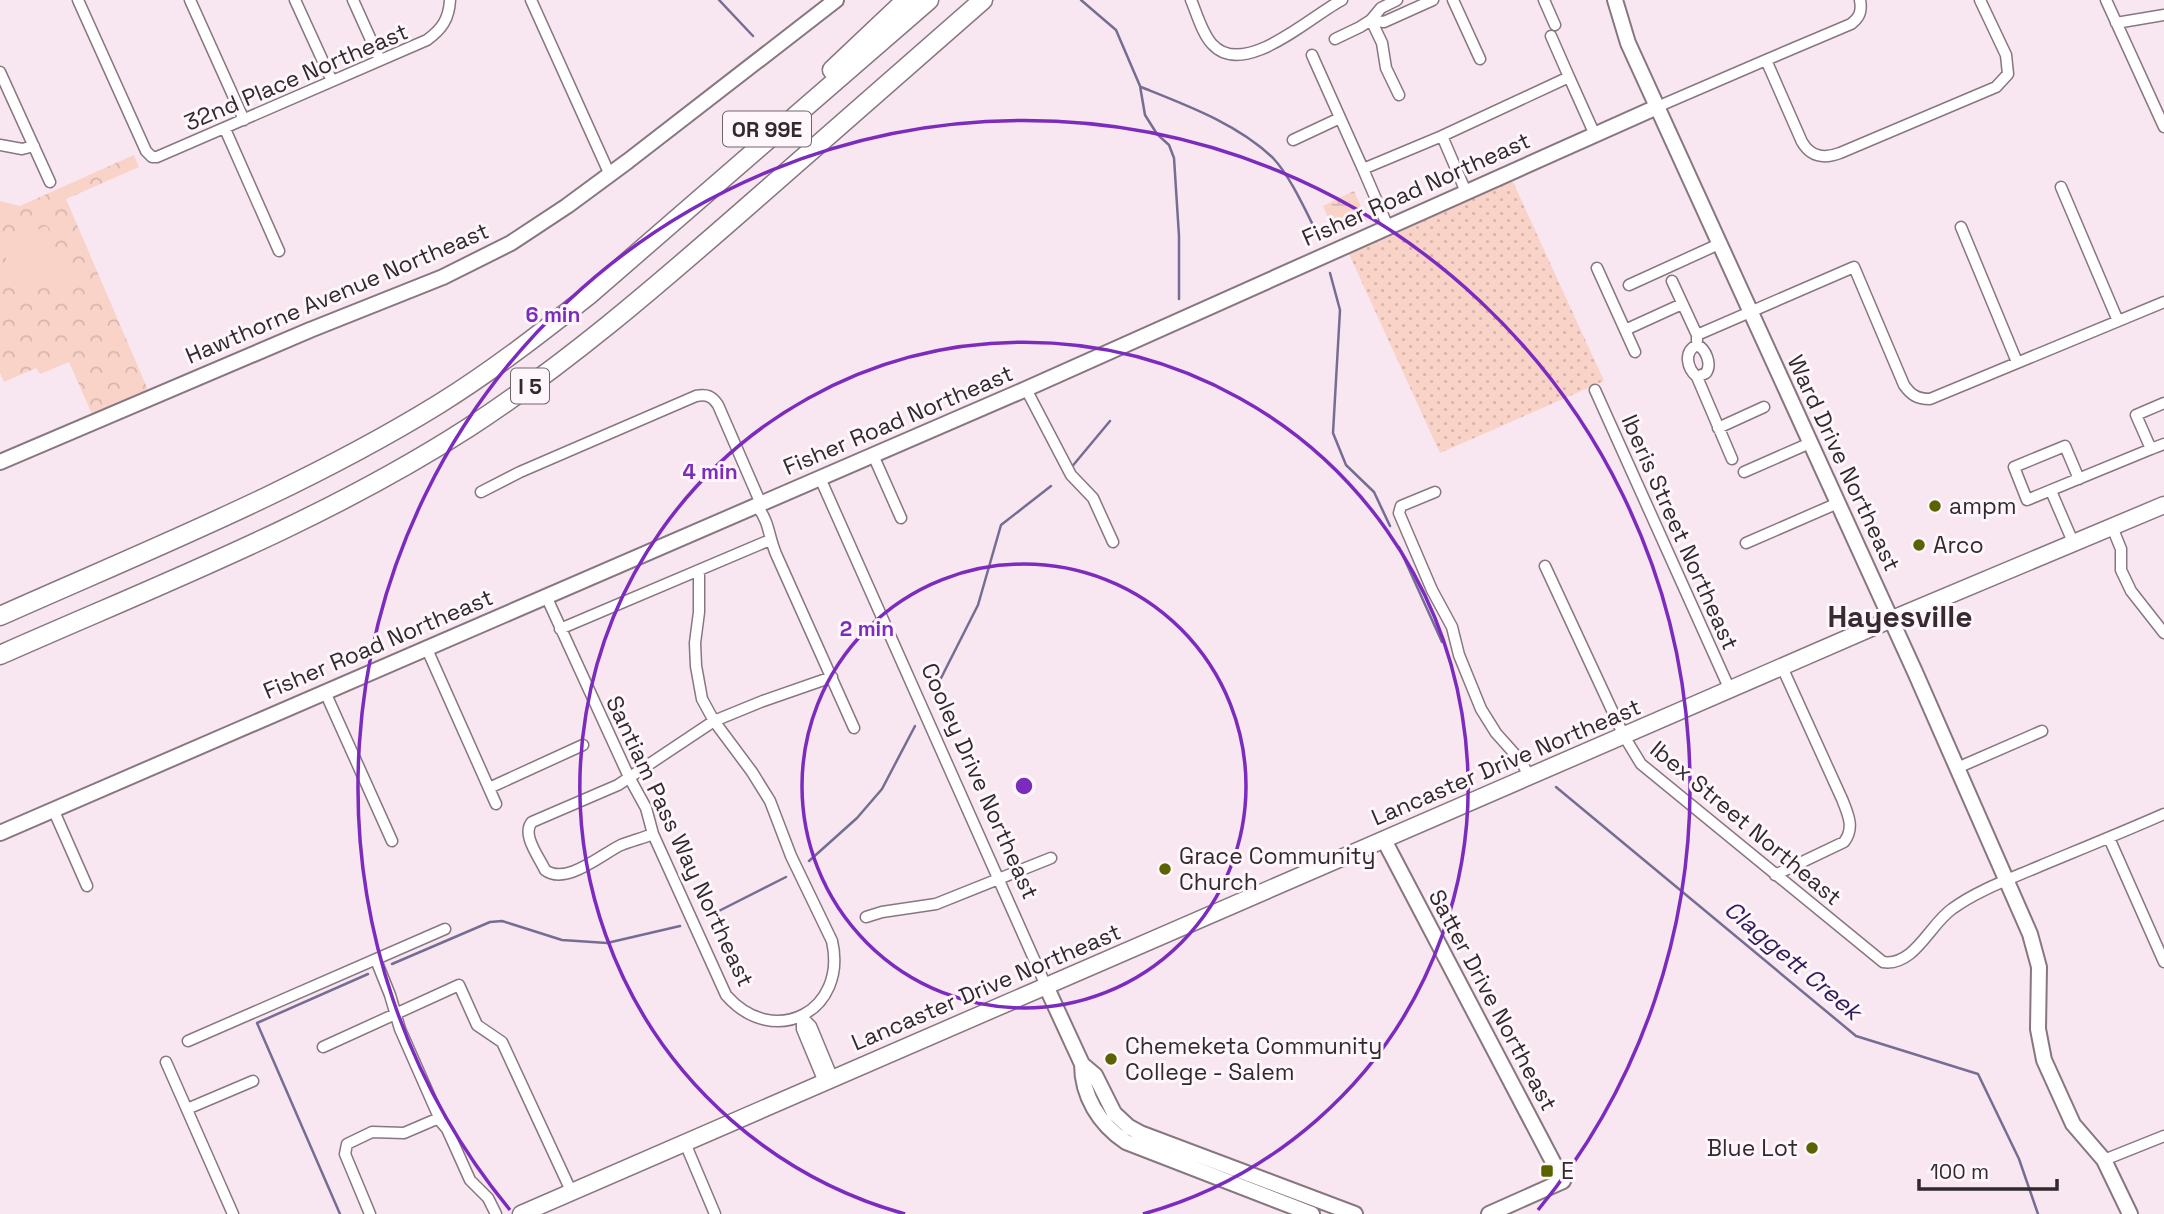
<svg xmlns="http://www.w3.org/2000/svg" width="2164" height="1214" font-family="'Space Grotesk',sans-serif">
	<defs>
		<pattern id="grass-dots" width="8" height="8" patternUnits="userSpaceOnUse" patternTransform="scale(1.75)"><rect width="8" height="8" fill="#f9d3c8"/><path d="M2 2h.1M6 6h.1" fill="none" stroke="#d6b5ac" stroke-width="1.8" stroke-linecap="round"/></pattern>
		<pattern id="forest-crowns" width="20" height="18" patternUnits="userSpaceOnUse" patternTransform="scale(1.75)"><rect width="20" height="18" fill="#f9d3c8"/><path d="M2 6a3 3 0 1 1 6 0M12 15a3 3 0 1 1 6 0" fill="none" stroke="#d6b5ac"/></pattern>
		<pattern id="wetland-marsh" width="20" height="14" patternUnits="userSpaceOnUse" patternTransform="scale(1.75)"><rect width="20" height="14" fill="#f9d3c8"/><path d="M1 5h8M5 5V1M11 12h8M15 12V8" fill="none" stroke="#d6b5ac"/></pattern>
	</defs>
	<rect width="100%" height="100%" fill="#f8e6f0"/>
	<path fill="url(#grass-dots)" d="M1512,180L1604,381L1440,453L1349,254Z"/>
	<path fill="url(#forest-crowns)" d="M134,155L139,167L66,199L148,390L92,414L69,362L40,374L36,368L4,382L0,373V201L20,206Z"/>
	<path fill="url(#wetland-marsh)" d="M1354,191L1367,220L1336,235L1323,206Z"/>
	<path fill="#f9d3c8" d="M47,226L68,278L20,297L1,244Z"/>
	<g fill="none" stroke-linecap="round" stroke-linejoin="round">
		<path stroke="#756d94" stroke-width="2.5" d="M719,0L753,36
			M1081,0L1116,30L1140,86L1145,115L1157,134L1169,145L1174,158L1179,236V299
			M1141,87C1186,105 1238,124 1273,158C1291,177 1307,214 1319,237
			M1330,273L1340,310L1333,433L1346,465L1374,492L1390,526
			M1070,469L1110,421
			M1399,547L1442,642
			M936,688L978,605L1001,525L1051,486
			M1556,787L1856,1036L1978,1074L2019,1159L2038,1214
			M809,861L857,818L882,789L915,726
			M705,918L786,877
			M392,964L490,922L502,921L562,940L607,943L680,926
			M340,1214L257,1023L368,974"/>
		<g stroke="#877780" stroke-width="13">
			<path id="street" d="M78,0L146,151L152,157H157L427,40C442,29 449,19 450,0
				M190,0L244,120
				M295,0L332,81
				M353,0L380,60
				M531,0L610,175
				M1191,0C1197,14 1202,33 1212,44C1244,80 1312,15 1342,0
				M1453,0L1480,59
				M1544,0L1555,25
				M1860,0C1862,11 1860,17 1851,24L1766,60L1802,142C1811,157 1824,159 1840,153L1996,87L2008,74L2006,55L1980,0
				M2106,0L2164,127
				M1371,20L1382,43L1386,68L1399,95
				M1371,20L1384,22L1433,0
				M2116,23L2164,15
				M1551,36L1569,77
				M1335,39L1360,27L1371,20L1381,8L1397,0
				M1312,55L1363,169L1442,136
				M0,72L50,182
				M1657,107L1766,60
				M225,129L279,251
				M1293,140L1340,118
				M0,145L22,149L34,146
				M1363,169L1388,227
				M2061,187L2118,321
				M1466,192L1442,136L1569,77L1595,135
				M1961,227L2017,362
				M1597,268L1635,352
				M1672,281L1697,335V341
				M1629,285L1719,244
				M1625,330L1682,304
				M1697,335L1854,267L1904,385C1911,395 1917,399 1930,399L2164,302
				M1697,377L1706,373C1712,364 1706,349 1697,345C1683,352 1687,368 1697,377L1732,459
				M1026,389L1071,475L1093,498L1113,542
				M1595,390L1730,690
				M1718,428L1764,407
				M2151,449L2136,415L2164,403
				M873,455L901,518
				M1744,472L1810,443
				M820,478L1046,986
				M2079,479L2065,446L2014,467L2027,500L2151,449L2164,444
				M2051,491L2073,542
				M481,492L520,472L696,396C707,394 712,396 718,405L761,504
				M1435,492L1401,506L1399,513L1432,590L1452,627L1459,655L1481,709L1496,733L1521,761L1529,776
				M757,506C770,523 768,535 776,554L854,728
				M2112,527L2121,549V570L2131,591L2164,633
				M1746,543L1838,503
				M1545,566L1624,736L1641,764L1883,962C1914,967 1930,924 1952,909C1978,890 2010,879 2040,866C2081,849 2123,832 2164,814
				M546,596L629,777L646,808L653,834L726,995C774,1050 848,1011 832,941L791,856L770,801L752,772L714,721L702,699L696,666L695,643L699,612V571
				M560,629L770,540
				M426,647L496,804
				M325,692L392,841
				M1957,768L2042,731
				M489,788L583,745
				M53,809L87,886
				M653,834C643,838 631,841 621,845C602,854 566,886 545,870C539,857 521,834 532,822L618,785L714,721L763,701L832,677
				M2109,838L2164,962
				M1775,875L1844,842C1855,828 1848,814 1842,799L1782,667
				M866,917L882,912L936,904L1051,858
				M376,960L390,995L400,1029L441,1122L447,1129L470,1180L488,1198L496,1214
				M802,1017V1029L824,1082
				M802,1017L811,1026L833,1079
				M188,1041L445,929
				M323,1047L459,985L477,1025L502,1042L572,1193
				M166,1062L233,1214
				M187,1109L253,1081
				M685,1143L715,1214
				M2104,1160L2164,1136
				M370,1214L345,1154L347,1144L372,1132L404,1133L439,1118"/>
		</g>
		<g stroke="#877780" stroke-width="18">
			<path id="secondary" d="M1615,0L1628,43L1915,672L2030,934L2039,967L2038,1029L2044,1060L2073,1124L2104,1160L2130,1214
				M0,462L310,330L443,277L511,243L567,206L628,161L836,0
				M0,833L1026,389L1657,107
				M1384,840L1563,1181L1489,1214
				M1046,986L1082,1064L1095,1075L1114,1113L1129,1127L1140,1133L1355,1214
				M1082,1064C1082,1096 1099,1124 1126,1142L1312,1214"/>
		</g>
		<g stroke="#877780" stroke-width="19">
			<path id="primary" d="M521,1214L1878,625L2164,505"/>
		</g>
		<g stroke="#877780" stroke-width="21">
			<path id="highway" d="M832,70L906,0
				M0,616C148,550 301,489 439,404C492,371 541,333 589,295L929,0
				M0,655C158,585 322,522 468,428C565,365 653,289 740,213C821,142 902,71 983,0"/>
		</g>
		<use href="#street" stroke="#fff" stroke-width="10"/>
		<use href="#secondary" stroke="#fff" stroke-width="14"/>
		<use href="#primary" stroke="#fff" stroke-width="16"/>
		<use href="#highway" stroke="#fff" stroke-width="18"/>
	</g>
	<g fill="none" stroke="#7b2cbf" stroke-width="3.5">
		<circle cx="1024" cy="786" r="222"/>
		<path d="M905 1214A444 444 0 1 1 1143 1214"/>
		<path d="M510 1210A666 666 0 1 1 1538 1210"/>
	</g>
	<g fill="#5b6300" stroke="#fef6fa" stroke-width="2.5">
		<circle cx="1935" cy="506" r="7"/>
		<circle cx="1919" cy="545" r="7"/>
		<circle cx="1165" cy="869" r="7"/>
		<circle cx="1111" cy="1059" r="7"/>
		<circle cx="1812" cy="1148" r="7"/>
		<rect x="1540" y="1164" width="14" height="14" rx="3.5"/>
	</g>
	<g text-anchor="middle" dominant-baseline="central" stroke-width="6" stroke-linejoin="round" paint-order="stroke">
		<g fill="#fef6fa" stroke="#6e666a" stroke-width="2">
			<rect x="723" y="111.5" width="88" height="35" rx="5"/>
			<rect x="511" y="368.5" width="38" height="35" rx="5"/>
		</g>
		<g font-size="21" font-weight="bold" fill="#30292d">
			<text x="767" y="129">OR 99E</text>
			<text x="530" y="386">I 5</text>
		</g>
		<g font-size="23" fill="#30292d" stroke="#fef6fa">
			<text transform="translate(296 77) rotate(-23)">32nd Place Northeast</text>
			<text transform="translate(1416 189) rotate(-24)">Fisher Road Northeast</text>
			<text transform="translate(337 293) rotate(-23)">Hawthorne Avenue Northeast</text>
			<text transform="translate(898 420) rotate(-23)">Fisher Road Northeast</text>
			<text transform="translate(1844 463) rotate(65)">Ward Drive Northeast</text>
			<text transform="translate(1680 532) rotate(66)">Iberis Street Northeast</text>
			<text transform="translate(378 644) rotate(-23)">Fisher Road Northeast</text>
			<text transform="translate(1506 762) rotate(-23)">Lancaster Drive Northeast</text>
			<text transform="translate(980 781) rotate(66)">Cooley Drive Northeast</text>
			<text transform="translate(1746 823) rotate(40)">Ibex Street Northeast</text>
			<text transform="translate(680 841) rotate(65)">Santiam Pass Way Northeast</text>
			<text transform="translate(986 987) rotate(-23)">Lancaster Drive Northeast</text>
			<text transform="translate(1493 1000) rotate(62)">Satter Drive Northeast</text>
		</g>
		<g font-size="23" fill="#30292d" stroke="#fef6fa" text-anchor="start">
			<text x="1949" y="506">ampm</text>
			<text x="1933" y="545">Arco</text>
			<text x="1179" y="856">Grace Community<tspan x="1179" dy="26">Church</tspan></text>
			<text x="1125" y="1046">Chemeketa Community<tspan x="1125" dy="26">College - Salem</tspan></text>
			<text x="1798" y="1148" text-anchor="end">Blue Lot</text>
			<text x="1561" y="1171">E</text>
		</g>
		<g font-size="24" font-style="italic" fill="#2d1b5b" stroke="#fef6fa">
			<text transform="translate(1793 960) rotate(40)">Claggett Creek</text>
		</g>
		<g font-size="30" font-weight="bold" fill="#382a32" stroke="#fef6fa">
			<text x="1900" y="616">Hayesville</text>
		</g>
	</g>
	<circle cx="1024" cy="786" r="10" fill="#7b2cbf" stroke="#fef6fa" stroke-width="3.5"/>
	<g font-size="21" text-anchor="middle" font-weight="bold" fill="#7b2cbf" stroke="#fef6fa" stroke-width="6" stroke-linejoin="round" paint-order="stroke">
		<text x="553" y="322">6 min</text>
		<text x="710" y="479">4 min</text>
		<text x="867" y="636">2 min</text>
	</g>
	<path d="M1919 1179v10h138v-10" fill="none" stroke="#30292d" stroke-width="3.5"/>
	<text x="1930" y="1179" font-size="21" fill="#30292d" stroke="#fef6fa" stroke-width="5" paint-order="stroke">100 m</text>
</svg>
